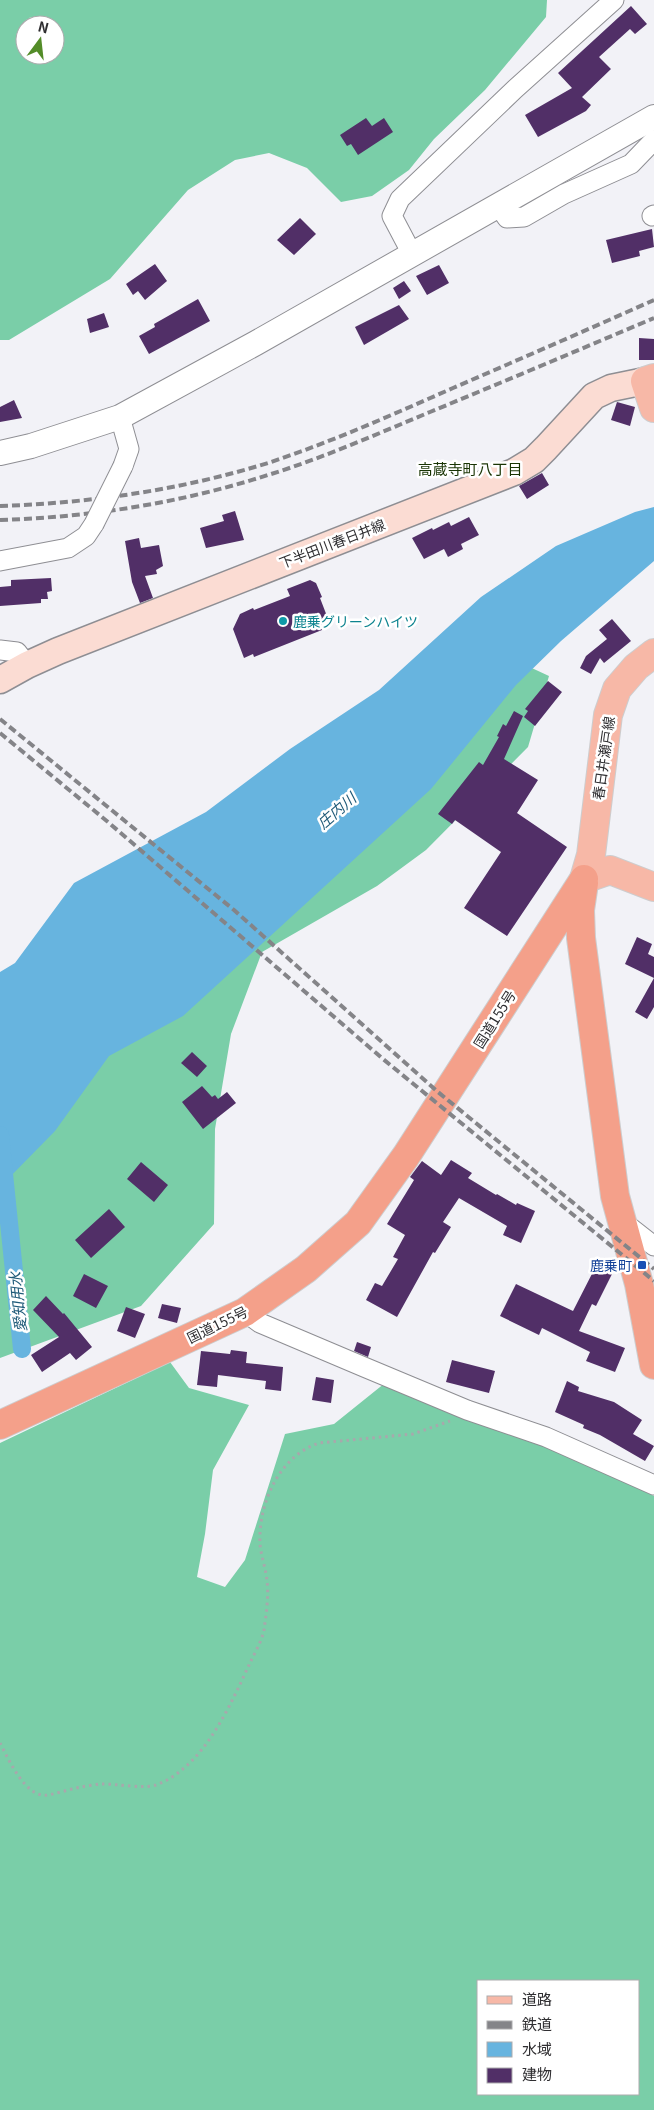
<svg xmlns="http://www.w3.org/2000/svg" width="654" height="2110" font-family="Georgia,'Noto Sans JP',serif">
	<rect width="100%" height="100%" fill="#f2f2f7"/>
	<path fill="#7acea8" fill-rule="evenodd" d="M0,0H547L546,17L485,90L434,139L409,170L372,196L341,202L307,168L269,153L235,160L188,190L110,279L9,340H0ZM25,25H55V55H25Z
		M508,657L549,676L528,747L426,850L377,886L262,952L231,1034L215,1129L214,1224L141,1306L0,1358V1056Z
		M170,1362L189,1388L249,1405L213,1470L205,1534L197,1577L225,1587L245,1560L285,1434L334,1424L385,1383L539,1439L654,1496V2110H0V1443ZM478,1981H638V2094H478Z"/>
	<path fill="#67b4df" d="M654,507V561L561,641L516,685L431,789L183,1016L109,1056L55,1131L0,1187V972L15,963L74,883L206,812L290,749L379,690L481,597L556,546L635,512Z"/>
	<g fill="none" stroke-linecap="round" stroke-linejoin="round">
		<path stroke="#67b4df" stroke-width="18" d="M0,1135L22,1349"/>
	</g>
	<path fill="#512f67" d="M631,6L647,24L635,34L630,29L599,57L611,69L582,97L591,105L586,111L538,137L525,115L572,88L558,73Z
		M366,118L372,126L384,118L393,132L358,155L351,144L347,146L340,135Z
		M300,218L316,234L294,255L277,240Z
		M652,229L654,247L639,251L640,256L612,263L606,240Z
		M155,264L167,281L145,300L138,291L133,295L126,284Z
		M439,265L449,283L427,295L416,276Z
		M404,281L411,291L399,299L393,288Z
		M198,299L210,321L149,354L139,336L155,327L154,324Z
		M399,305L409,319L364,345L355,327Z
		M104,313L109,327L90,333L87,319Z
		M639,338L654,339V360H639Z
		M14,400L22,418L0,422V407Z
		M617,402L635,407L630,426L611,420Z
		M542,473L549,485L527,499L519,486Z
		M235,511L244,540L206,548L200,528L224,521L222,515Z
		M469,517L479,535L461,544L463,549L448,557L444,549L424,559L412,538L432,528L433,530L449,522L451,526Z
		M139,538L141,548L159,545L163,566L156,570L157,574L145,576L153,598L140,603L132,582L125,541Z
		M51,578L52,591L47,592L48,599H41V603L0,606V587L11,586V580Z
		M310,580L316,583L322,597L320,598L330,624L321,628L322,630L254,657L253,654L244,658L233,629L240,614L253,608L254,610L290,596L287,589Z
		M612,619L631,641L604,663L600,658L591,674L580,668L586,656L607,639L599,630Z
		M548,681L562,692L535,726L524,717L528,711L525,709Z
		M514,711L523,716L504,759L538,780L517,813L567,847L507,936L464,908L501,852L455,820L452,824L438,814L479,762L483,765L499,737L497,736L503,724L506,726Z
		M637,937L652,944L648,954L654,957V1007L647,1019L635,1012L654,978L625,964Z
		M192,1052L207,1066L197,1077L181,1063Z
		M202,1086L212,1097L215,1095L218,1099L227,1092L236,1103L203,1129L182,1102Z
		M451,1160L472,1173L468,1178L496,1195L497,1194L516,1205L517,1203L535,1211L521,1243L503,1235L507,1226L459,1198L443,1222L451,1227L435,1253L433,1252L397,1317L366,1300L375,1283L382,1286L398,1259L393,1257L405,1235L387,1224L414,1180L410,1177L422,1161L441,1175Z
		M141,1162L168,1185L154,1202L127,1179Z
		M109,1209L125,1227L91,1258L75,1240Z
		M597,1264L613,1272L596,1306L592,1304L579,1331L625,1348L615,1372L586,1361L590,1352L542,1328L539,1335L500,1316L516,1284L573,1311Z
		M84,1274L108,1286L96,1308L73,1296Z
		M46,1296L63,1314L64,1313L92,1347L76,1360L70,1353L42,1372L31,1355L59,1337L33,1310Z
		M162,1304L181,1308L177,1323L158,1318Z
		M126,1307L145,1314L135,1338L117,1331Z
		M357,1342L371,1347L368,1357L354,1351Z
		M231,1350L247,1352L246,1363L283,1367L281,1391L265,1389L266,1381L218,1375L217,1387L197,1385L201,1351L230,1354Z
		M452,1360L495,1371L489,1393L446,1382Z
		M316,1377L334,1380L331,1403L312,1400Z
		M567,1381L579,1387L578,1391L614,1402L642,1420L633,1434L654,1446L645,1461L600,1435L583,1428L584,1425L555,1412Z"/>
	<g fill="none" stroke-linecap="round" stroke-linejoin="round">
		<g stroke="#8e8e93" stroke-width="21">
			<path id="minor" d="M498,205L507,218L524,217L564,194L631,164L654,140
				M652,216L654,215
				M412,254L392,216L400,199L515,89L614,0
				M120,417L129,449L123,466
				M0,561L68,548L86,536L94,524
				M0,650L17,652L27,665
				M622,1221L654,1246
				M245,1312L260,1323L364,1367L467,1410L546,1437L654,1485"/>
		</g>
		<g stroke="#8e8e93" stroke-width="26">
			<path id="tertiary" d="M0,453L31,446L120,417L256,343L654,117"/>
		</g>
		<g stroke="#8e8e93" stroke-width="29">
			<path id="secondary" d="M0,680L27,665L58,651L514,472L534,460L546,448L594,396L611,388L645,381"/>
		</g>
		<g stroke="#cdcdce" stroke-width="30">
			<path id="primary" d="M654,378L645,381L654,408
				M584,879L591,855L608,715L617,689L636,667L654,653
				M584,879L610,870L654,887"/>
		</g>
		<g stroke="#cdcdce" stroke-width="30">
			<path id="trunk" d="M584,883L580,910L581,938L615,1196L639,1284L654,1365
				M0,1425L245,1312L306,1269L358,1223L406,1156L584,879"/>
		</g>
		<path stroke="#a8a8ac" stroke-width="3" stroke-dasharray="2.5 4" stroke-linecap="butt" d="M0,1743C9,1760 26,1799 48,1795C59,1793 70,1789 81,1787C88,1786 96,1784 103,1784C118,1784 144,1789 156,1785C203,1768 230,1706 249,1665C254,1654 262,1641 264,1630C266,1615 269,1596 267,1581C266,1569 261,1556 260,1544C258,1504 279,1456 319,1443L413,1434L450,1421"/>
		<use href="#minor" stroke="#fff" stroke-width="19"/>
		<use href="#tertiary" stroke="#fff" stroke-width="24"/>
		<use href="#secondary" stroke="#fbdcd3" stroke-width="26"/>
		<use href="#primary" stroke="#f7b8a7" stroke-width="28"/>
		<use href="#trunk" stroke="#f4a08a" stroke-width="28"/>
		<path stroke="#848488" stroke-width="4" stroke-dasharray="8 4" stroke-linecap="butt" d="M0,506C90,503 181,490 268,463C331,442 392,415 453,388C520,359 587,330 654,300
			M0,520C91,517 181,503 268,475C323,458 377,434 430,412C505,381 579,350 654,318
			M0,719L234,910L438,1092L654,1269
			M0,733L108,822L383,1059L654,1281"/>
		<g stroke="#8e8e93" stroke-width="21" stroke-linecap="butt">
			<path id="minor-bridge" d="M94,524L123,466"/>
		</g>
		<use href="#minor-bridge" stroke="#fff" stroke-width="19"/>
	</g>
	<circle fill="#0f9aa8" stroke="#fff" stroke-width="2" cx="283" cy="621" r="5"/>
	<rect fill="#1a4fb4" stroke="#fff" stroke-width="2" x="637" y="1260" width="10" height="10" rx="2.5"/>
	<g text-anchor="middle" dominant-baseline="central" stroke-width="5" stroke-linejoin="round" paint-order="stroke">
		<g font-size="14" fill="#2f2e31" stroke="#fff">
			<text transform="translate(332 543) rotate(-21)">下半田川春日井線</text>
			<text transform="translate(603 758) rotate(-82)">春日井瀬戸線</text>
			<text transform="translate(494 1019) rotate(-58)">国道155号</text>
			<text transform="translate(217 1324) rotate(-26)">国道155号</text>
		</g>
		<g font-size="14" fill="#0d838f" stroke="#fff" text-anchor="start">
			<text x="293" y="621">鹿乗グリーンハイツ</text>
		</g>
		<g font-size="14" fill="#164399" stroke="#fff" text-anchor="end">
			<text x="632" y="1265">鹿乗町</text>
		</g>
		<g font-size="15" fill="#193404" stroke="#fff">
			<text x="470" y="468">高蔵寺町八丁目</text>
		</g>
		<g font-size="15" font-style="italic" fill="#205b79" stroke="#fff">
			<text transform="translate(336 810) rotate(-41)">庄内川</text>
			<text transform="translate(17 1302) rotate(-96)">愛知用水</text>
		</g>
	</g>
	<rect x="477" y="1980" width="162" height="115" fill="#ffffff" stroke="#acabad"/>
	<rect x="487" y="1996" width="25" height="8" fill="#f7b8a7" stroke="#acabad"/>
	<text x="522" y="2005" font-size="15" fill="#2f2e31">道路</text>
	<rect x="487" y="2021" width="25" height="8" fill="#848488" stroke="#acabad"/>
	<text x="522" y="2030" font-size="15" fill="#2f2e31">鉄道</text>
	<rect x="487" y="2042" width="25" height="15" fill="#67b4df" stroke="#acabad"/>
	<text x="522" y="2055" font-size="15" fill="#2f2e31">水域</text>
	<rect x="487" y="2068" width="25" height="15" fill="#512f67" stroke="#acabad"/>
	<text x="522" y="2080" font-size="15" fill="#2f2e31">建物</text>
	<g transform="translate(40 40) rotate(15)"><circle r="24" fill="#ffffff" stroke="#acabad"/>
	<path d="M0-4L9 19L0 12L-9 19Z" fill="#538c28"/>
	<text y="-8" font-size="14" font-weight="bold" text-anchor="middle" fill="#2f2e31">N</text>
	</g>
</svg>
